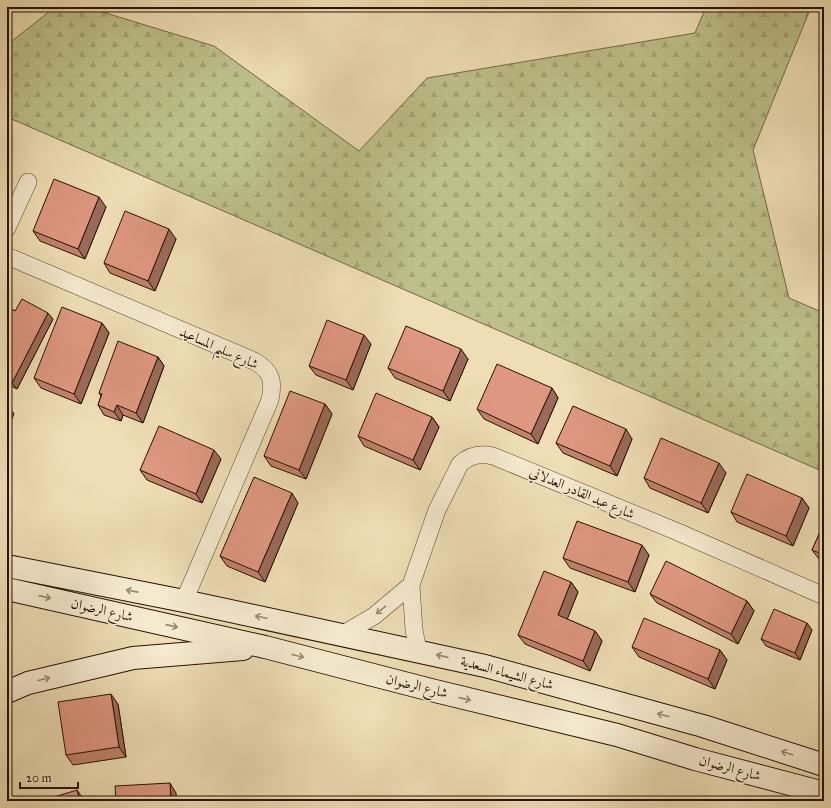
<svg xmlns="http://www.w3.org/2000/svg" width="831" height="808" font-family="'IM FELL Great Primer',Amiri,serif">
	<defs>
		<pattern id="forest-firs" width="22" height="20" patternUnits="userSpaceOnUse"><rect width="22" height="20" fill="#bdc08b"/><path d="M5 1l3.5 6h-7zM16 11l3.5 6h-7z" fill="#a2a476"/></pattern>
	</defs>
	<rect width="100%" height="100%" fill="#efdeb5"/>
	<filter id="stains"><feTurbulence type="fractalNoise" baseFrequency=".005" numOctaves="4"/><feColorMatrix values="0 0 0 0 .2 0 0 0 0 .09 0 0 0 0 .02 0 0 0 .5 -.17"/></filter>
	<radialGradient id="worn" r=".72"><stop offset=".6" stop-color="#630" stop-opacity="0"/><stop offset="1" stop-color="#630" stop-opacity=".3"/></radialGradient>
	<path fill="url(#forest-firs)" stroke="#726a46" d="M55,7H86L214,46L359,151L427,78L695,33L706,7H811L753,150L789,298L824,313V472L7,117V45Z"/>
	<g fill="none" stroke-linecap="round" stroke-linejoin="round">
		<g stroke="#58462d" stroke-width="18">
			<path id="street" d="M7,228L28,182
				M7,256L254,361C272,371 274,381 270,400L184,601
				M343,634L374,616L411,585
				M418,650L414,630L411,585L437,510L460,464C470,455 480,453 493,456L678,532L824,596"/>
		</g>
		<g stroke="#261300" stroke-width="24">
			<path id="secondary" d="M7,566L184,601L485,666L703,726L824,765
				M7,589L265,647L431,690L617,735L695,759L824,793
				M7,692L28,683L133,658L243,649"/>
		</g>
		<use href="#street" stroke="#f5eacf" stroke-width="17"/>
		<use href="#secondary" stroke="#f5eacf" stroke-width="22"/>
	</g>
	<path fill="#bf826e" stroke="#261300" d="M106,207L85,259L40,241L33,231Z
		M176,239L155,291L110,273L104,263Z
		M7,307L15,311L53,319L17,389L7,384Z
		M102,323L109,333L81,404L41,388L34,378Z
		M371,344L353,390L316,375L309,366Z
		M158,357L164,366L143,423L123,415L121,421L104,415L98,405L101,396L99,393Z
		M468,359L450,401L395,378L388,368Z
		M552,388L558,398L538,444L484,419L477,409Z
		M325,404L332,414L306,479L271,466L264,456Z
		M432,417L439,427L420,470L364,446L358,436Z
		M632,439L617,476L563,453L556,443Z
		M221,459L202,503L147,480L140,470Z
		M726,473L708,513L650,488L644,478Z
		M802,498L809,508L793,546L737,522L731,512Z
		M298,503L265,582L227,566L220,556Z
		M824,523V562L819,559L812,550Z
		M649,555L635,592L570,568L563,558Z
		M571,582L578,592L567,619L595,631L602,641L590,671L525,644L518,635Z
		M650,594L747,601L754,611L738,644L657,603Z
		M812,630L800,660L766,646L761,639Z
		M632,647L720,650L727,660L715,689L639,657Z
		M118,704L126,757L73,765L66,755Z"/>
	<path fill="#9b6a5a" stroke="#261300" d="M99,197L106,207L85,259L78,249Z
		M169,229L176,239L155,291L148,281Z
		M48,313L53,319L17,389L12,383Z
		M102,323L109,333L81,404L74,394Z
		M364,335L371,344L353,390L346,380Z
		M461,349L468,359L450,401L443,391Z
		M158,357L164,366L143,423L136,413Z
		M552,388L558,398L538,444L531,434Z
		M7,404L14,414L7,430Z
		M325,404L332,414L306,479L299,470Z
		M117,405L123,415L121,421L114,412Z
		M432,417L439,427L420,470L413,460Z
		M626,429L632,439L617,476L610,466Z
		M214,450L221,459L202,503L196,494Z
		M719,463L726,473L708,513L701,503Z
		M292,493L298,503L265,582L258,572Z
		M802,498L809,508L793,546L786,536Z
		M642,545L649,555L635,592L628,582Z
		M571,582L578,592L565,625L558,615Z
		M747,601L754,611L738,644L731,634Z
		M807,623L812,630L800,660L795,653Z
		M595,631L602,641L590,671L583,661Z
		M720,650L727,660L715,689L708,679Z
		M111,694L118,704L126,757L119,747Z
		M170,783L176,793L177,801H171Z
		M77,790L84,800V801H80Z"/>
	<path fill="#de9780" stroke="#261300" d="M54,179L99,197L78,249L33,231Z
		M125,211L169,229L148,281L104,263Z
		M22,299L48,313L12,383L7,380V307L15,311Z
		M62,307L102,323L74,394L34,378Z
		M327,320L364,335L346,380L309,366Z
		M406,326L461,349L443,391L388,368Z
		M118,341L158,357L136,413L117,405L114,412L98,405L102,394L99,393Z
		M497,364L552,388L531,434L477,409Z
		M290,391L325,404L299,470L264,456Z
		M376,393L432,417L413,460L358,436Z
		M573,406L626,429L610,466L556,443Z
		M159,426L214,450L196,494L140,470Z
		M661,438L719,463L701,503L644,478Z
		M747,474L802,498L786,536L731,512Z
		M254,477L292,493L258,572L220,556Z
		M577,521L642,545L628,582L563,558Z
		M824,523V555L812,550Z
		M666,561L747,601L731,634L650,594Z
		M544,571L571,582L558,615L595,631L583,661L518,635Z
		M774,609L807,623L795,653L761,639Z
		M644,618L720,650L708,679L632,647Z
		M111,694L119,747L66,755L58,702Z
		M170,783L171,801H116L115,786Z
		M77,790L80,801H41Z
		M212,796L224,801H210Z"/>
	<defs><path id="oneway-shaft" d="M-6 0H5M1.5-3L5.5 0L1.5 3" fill="none" stroke-width="1.6" stroke-linecap="round" stroke-linejoin="round"/></defs>
	<g stroke="#988972">
		<use href="#oneway-shaft" transform="translate(132 591) rotate(-169)"/>
		<use href="#oneway-shaft" transform="translate(45 597) rotate(13)"/>
		<use href="#oneway-shaft" transform="translate(381 610) rotate(141)"/>
		<use href="#oneway-shaft" transform="translate(261 617) rotate(-168)"/>
		<use href="#oneway-shaft" transform="translate(172 626) rotate(13)"/>
		<use href="#oneway-shaft" transform="translate(298 656) rotate(14)"/>
		<use href="#oneway-shaft" transform="translate(442 656) rotate(-167)"/>
		<use href="#oneway-shaft" transform="translate(44 679) rotate(-14)"/>
		<use href="#oneway-shaft" transform="translate(465 699) rotate(13)"/>
		<use href="#oneway-shaft" transform="translate(663 715) rotate(-165)"/>
		<use href="#oneway-shaft" transform="translate(787 753) rotate(-162)"/>
	</g>
	<g text-anchor="middle" dominant-baseline="central" stroke-width="3.5" stroke-linejoin="round" paint-order="stroke">
		<g font-size="14" fill="#261300" stroke="#f5eacf">
			<text transform="translate(219 348) rotate(24)">شارع سليم المساعيد</text>
			<text transform="translate(582 493) rotate(23)">شارع عبد القادر العدلاني</text>
			<text transform="translate(102 610) rotate(13)">شارع الرضوان</text>
			<text transform="translate(507 673) rotate(15)">شارع الشيماء السعدية</text>
			<text transform="translate(417 686) rotate(14)">شارع الرضوان</text>
			<text transform="translate(730 768) rotate(15)">شارع الرضوان</text>
		</g>
	</g>
	<rect width="831" height="808" fill="none" stroke="#efdeb5" stroke-width="24"/>
	<rect x="8" y="8" width="815" height="792" fill="none" stroke="#261300" stroke-width="2"/>
	<rect x="12" y="12" width="807" height="784" fill="none" stroke="#261300"/>
	<path d="M20 782v6h58v-6" fill="none" stroke="#261300" stroke-width="2"/>
	<text x="26" y="782" font-size="12" fill="#261300" stroke="#f5eacf" stroke-width="3" paint-order="stroke">20 m</text>
	<rect width="100%" height="100%" filter="url(#stains)"/>
	<rect width="100%" height="100%" fill="url(#worn)"/>
</svg>
